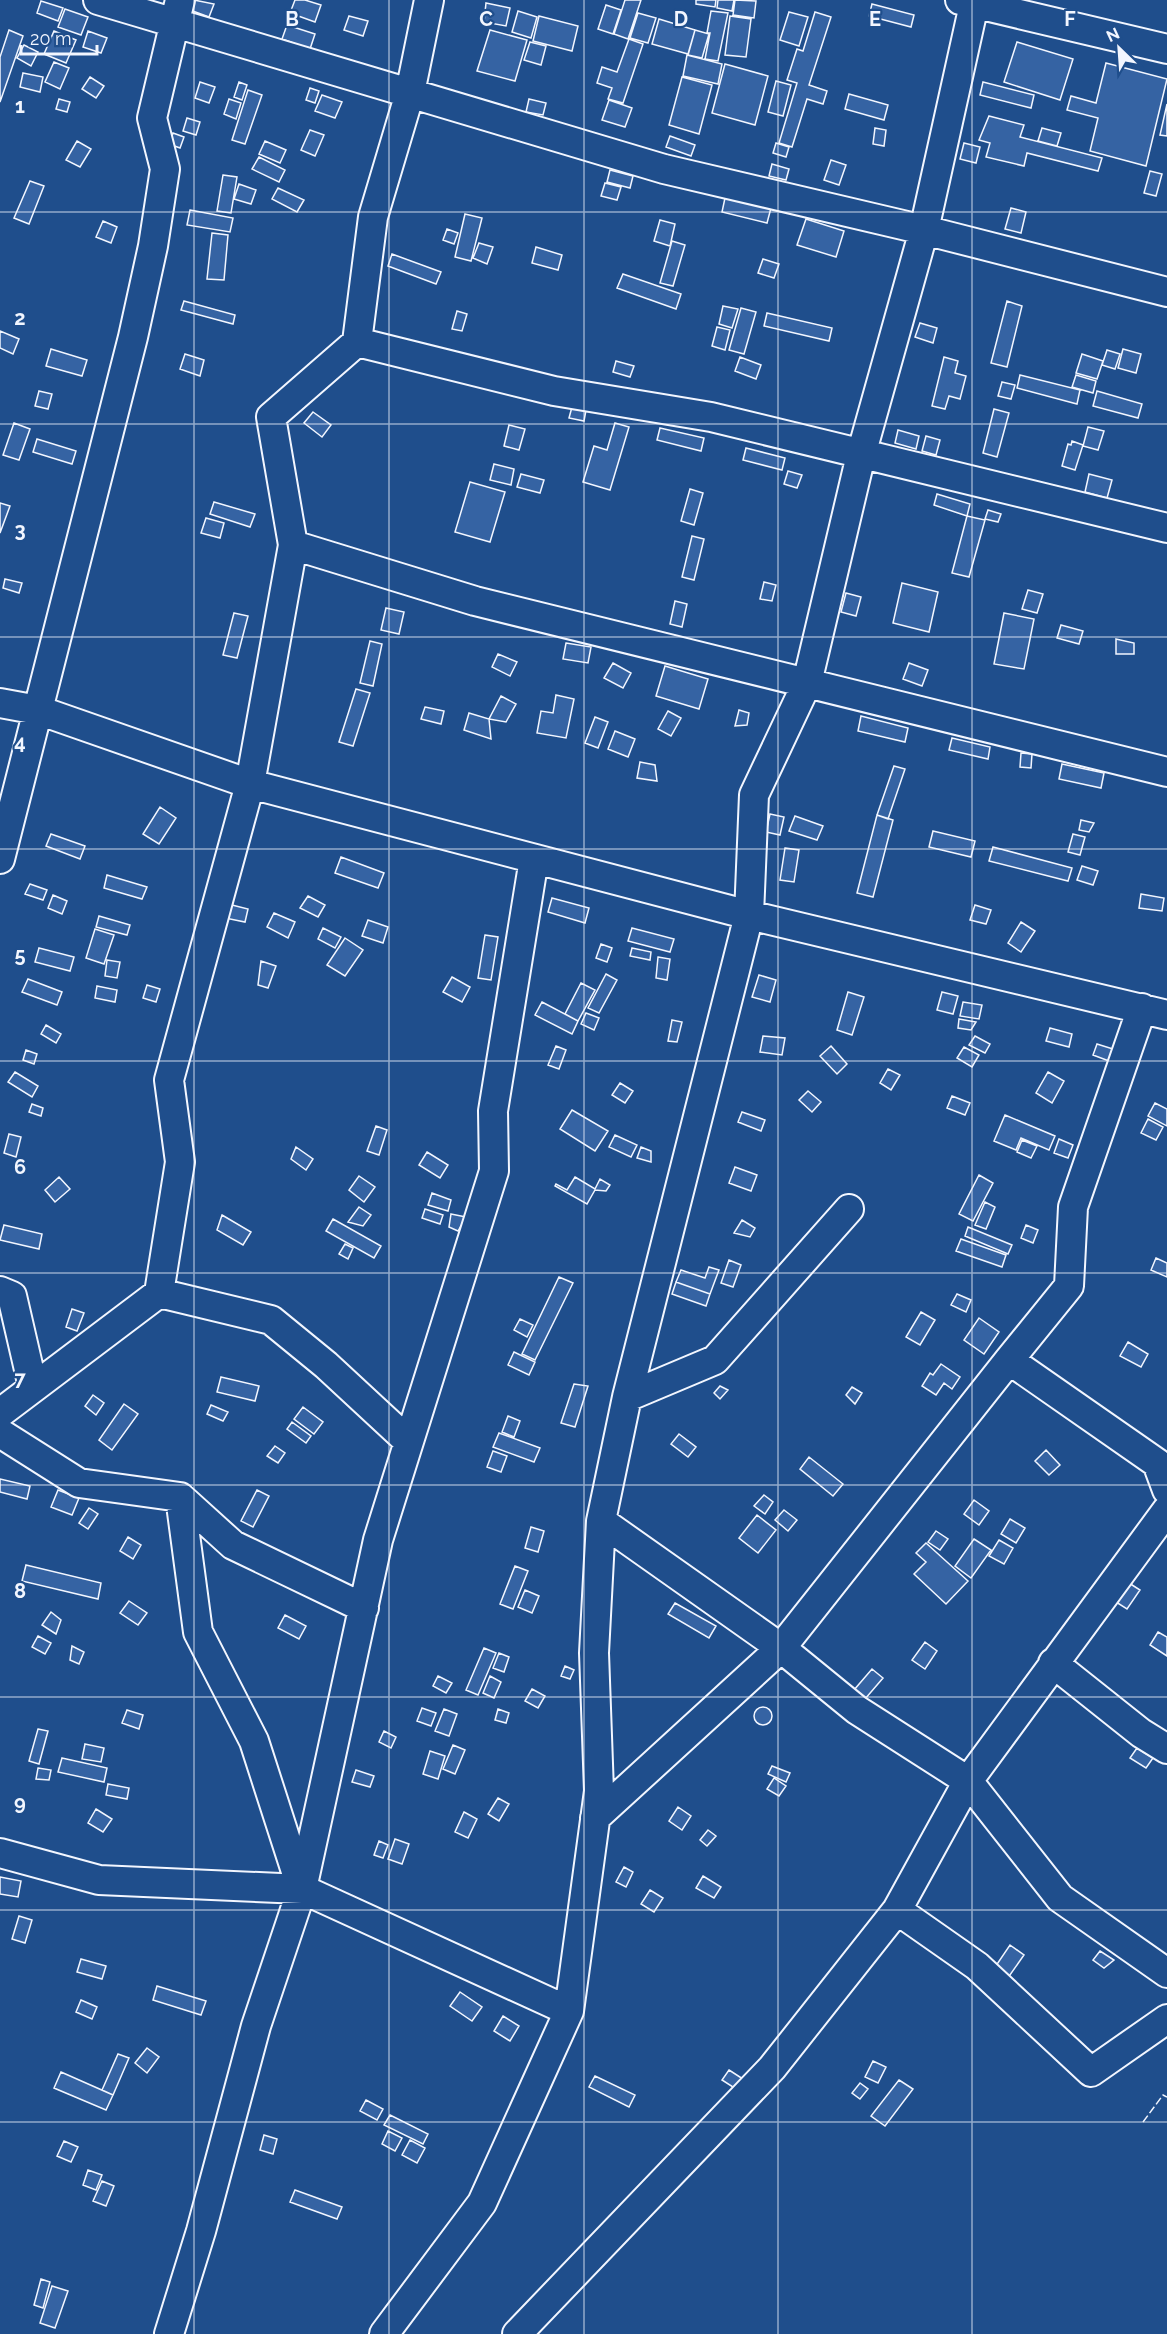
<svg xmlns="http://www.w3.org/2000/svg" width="1167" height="2334" font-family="Raleway,sans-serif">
	<rect width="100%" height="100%" fill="#1f4e8c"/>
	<path fill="#3563a3" stroke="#f2f6ff" stroke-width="1.5" d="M194,0L214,4L209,17L190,10Z
		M295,0H305L321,5L315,22L290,13Z
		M625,0H641L628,39L614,34Z
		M696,0H716L715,7L696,4Z
		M718,0H734L732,11L717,8Z
		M735,0L756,1L754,18L733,15Z
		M41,1L63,8L58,21L37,13Z
		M486,3L510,8L506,26L484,22Z
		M872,4L914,15L911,27L869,16Z
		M606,5L621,10L613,34L598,29Z
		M65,9L88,17L81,35L58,27Z
		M518,11L537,17L531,38L512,32Z
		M711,11L728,13L718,61L705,59L710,33H707Z
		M789,12L808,17L799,46L780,40Z
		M815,12L831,17L809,85L827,91L823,104L807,99L792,147L779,143L797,83L787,80L797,49L803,51Z
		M638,13L656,18L648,43L630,38Z
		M349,16L368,21L363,36L344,30Z
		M539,16L578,26L572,51L533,41Z
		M730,16L751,19L746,57L725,55Z
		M659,19L695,30L688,54L652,44Z
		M287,25L315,34L310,49L282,39Z
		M9,30L23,36L0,102V57Z
		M490,30L527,40L515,81L477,71Z
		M695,30L709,34L702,58L688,55Z
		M54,31L76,40L66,63L44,54Z
		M88,31L107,38L101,53L83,47Z
		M629,39L643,44L623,103L608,99L612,88L597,83L602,67L617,72Z
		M530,42L546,46L541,65L524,60Z
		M1017,42L1073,59L1060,100L1004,82Z
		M24,45L38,52L31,66L17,58Z
		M687,55L722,64L718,84L683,76Z
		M54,62L69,68L60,89L45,82Z
		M1106,63L1167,79L1146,166L1090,151L1098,118L1067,110L1071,96L1096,103Z
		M725,64L768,76L755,125L712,113Z
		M23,73L43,77L40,92L20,87Z
		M90,77L104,86L96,98L82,89Z
		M682,77L712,85L699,134L669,125Z
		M776,81L791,85L783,116L768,112Z
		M200,82L215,87L209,103L195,98Z
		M239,82L247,85L242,100L234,97Z
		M983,82L1034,95L1031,108L980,95Z
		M310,88L319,91L315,103L306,100Z
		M248,90L262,95L245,144L232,140Z
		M849,94L888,105L884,120L845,109Z
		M322,95L342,102L335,118L315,111Z
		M59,99L70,102L67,112L56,109Z
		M229,99L241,103L236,119L224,114Z
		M529,99L546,103L543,115L526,112Z
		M609,100L632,108L625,127L602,120Z
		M1167,104V136L1160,135Z
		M989,116L1024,125L1020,137L1102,158L1098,171L1027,153L1024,166L986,157L990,143L979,140Z
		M187,118L200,122L196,135L183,131Z
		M875,128L886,130L884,146L873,144Z
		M1042,128L1061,133L1057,146L1038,141Z
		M310,130L324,135L315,156L301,150Z
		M173,133L184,137L180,148L169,144Z
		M670,136L695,145L691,156L666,147Z
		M77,141L91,149L80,167L66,160Z
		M265,141L286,150L280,163L259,154Z
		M776,143L789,147L786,157L773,153Z
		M964,143L980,147L976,163L960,159Z
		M259,157L285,170L279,182L252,169Z
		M831,160L846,165L839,185L824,180Z
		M772,164L789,169L786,180L769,176Z
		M610,170L633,176L630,188L607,182Z
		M1150,171L1162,174L1156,196L1144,193Z
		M223,175L237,177L231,213L217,211Z
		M30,181L44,186L29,224L14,218Z
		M605,183L621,187L617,200L601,196Z
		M239,184L256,190L251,204L234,199Z
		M278,188L304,200L297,212L272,199Z
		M725,198L771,208L767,223L722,212Z
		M1011,208L1026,212L1021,233L1005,229Z
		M190,210L233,218L230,232L187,225Z
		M465,214L482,218L471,261L455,257Z
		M806,219L844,231L836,257L797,245Z
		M660,220L675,224L670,246L654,241Z
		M103,221L117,227L111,243L96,237Z
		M447,229L458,233L454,244L443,240Z
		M212,233L228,235L224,280L207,279Z
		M672,241L685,245L673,286L660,283Z
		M479,243L493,247L487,264L473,258Z
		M536,247L562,255L558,270L532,263Z
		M392,254L441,272L436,284L388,266Z
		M763,259L779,264L774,278L758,273Z
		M623,274L681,294L676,309L617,288Z
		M184,301L235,315L233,324L181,310Z
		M1007,301L1022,306L1007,367L991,363Z
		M723,306L738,309L732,328L719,324Z
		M741,308L756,312L744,354L729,350Z
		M457,311L467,314L462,331L452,329Z
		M767,313L832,328L829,341L764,326Z
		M920,323L937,328L933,343L915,337Z
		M717,327L730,330L725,350L712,346Z
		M0,331L19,339L13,354L0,348Z
		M51,349L87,360L82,376L46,366Z
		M1123,349L1141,354L1136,373L1118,368Z
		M1107,350L1120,354L1115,369L1102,365Z
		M185,354L204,360L200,376L180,369Z
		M1082,354L1103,361L1097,379L1076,373Z
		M740,357L761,365L756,379L735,371Z
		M944,357L958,361L955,373L966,376L960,399L949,396L945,409L932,406Z
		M616,361L634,366L630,377L613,372Z
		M1020,375L1080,390L1077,404L1017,388Z
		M1076,375L1096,381L1093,393L1072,387Z
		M1002,382L1015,385L1011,399L998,396Z
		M39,391L52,394L48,409L35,406Z
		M1097,391L1142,404L1138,418L1093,406Z
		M572,407L586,410L584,421L569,418Z
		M994,409L1009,413L997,457L983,453Z
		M313,412L331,425L322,437L304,423Z
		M14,423L30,429L19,460L3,455Z
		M615,423L629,427L610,490L583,482L594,446L607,450Z
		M509,425L525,429L519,450L504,446Z
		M1088,427L1104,431L1098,450L1083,446Z
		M660,428L704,438L701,451L657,440Z
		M898,430L919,436L916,449L895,443Z
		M926,436L940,440L936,455L922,451Z
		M37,439L76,451L72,464L33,452Z
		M1072,441L1083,445L1075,470L1062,466L1068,444L1071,445Z
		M746,448L785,458L782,470L743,460Z
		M494,464L514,469L511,485L490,480Z
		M788,471L802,475L797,488L784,484Z
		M521,474L544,480L540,493L517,487Z
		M1089,474L1112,480L1107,498L1085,492Z
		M470,482L505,492L490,542L455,532Z
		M690,489L703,493L694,525L681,521Z
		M937,494L970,504L967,516L934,505Z
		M214,502L255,514L250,527L210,514Z
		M0,503L10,506L0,533Z
		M988,510L1001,514L998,522L985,519Z
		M967,516L985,520L969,577L952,573Z
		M206,518L224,523L220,538L201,533Z
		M692,536L704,539L694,580L682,577Z
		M5,579L22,583L19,593L3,588Z
		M764,582L776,585L772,601L760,599Z
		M902,583L938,592L929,632L893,623Z
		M1028,590L1043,594L1037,613L1022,609Z
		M846,593L861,597L856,616L841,612Z
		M675,601L687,604L682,627L670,624Z
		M386,608L404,612L399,634L381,630Z
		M234,613L248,616L237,658L223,655Z
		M1004,613L1034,619L1024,669L994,664Z
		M1061,625L1083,631L1079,644L1057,638Z
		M1116,639L1134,643V654H1116Z
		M370,641L382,644L373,686L360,683Z
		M566,643L591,647L588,663L563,659Z
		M498,654L517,662L510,676L492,667Z
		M613,663L631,673L623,688L604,678Z
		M909,663L928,670L922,686L903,679Z
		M665,666L708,679L699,709L656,696Z
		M356,689L370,693L353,746L339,742Z
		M556,695L574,699L566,738L537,733L541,711L553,713Z
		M501,696L516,704L506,722L489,719Z
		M425,707L444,711L441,724L421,719Z
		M739,710L749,713L747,725L735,726Z
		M668,711L681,718L671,736L658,729Z
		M469,713L489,719L491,739L464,730Z
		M861,716L908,728L905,742L858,731Z
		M595,717L608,722L598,748L585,743Z
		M615,731L635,739L628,757L608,749Z
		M952,738L990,747L988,759L949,750Z
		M1021,753L1032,754L1031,768L1020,767Z
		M640,762L655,765L657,781L637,778Z
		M1062,764L1104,773L1101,788L1059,779Z
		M894,766L905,769L888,819L877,815Z
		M160,807L176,818L159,844L143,834Z
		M770,814L784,817L780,835L766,832Z
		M877,815L893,820L873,897L857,893Z
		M795,816L823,826L817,840L789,831Z
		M1081,820L1094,823L1089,832L1079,830Z
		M933,831L975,841L971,857L929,847Z
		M51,834L85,846L80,859L46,846Z
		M1073,834L1085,837L1080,855L1068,852Z
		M993,847L1072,868L1068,881L989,861Z
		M785,848L799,850L794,882L780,880Z
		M341,857L384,873L378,888L335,873Z
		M1082,866L1098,871L1093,885L1077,880Z
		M107,875L147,887L142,899L104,888Z
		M30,884L47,890L43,900L25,894Z
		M1141,894L1164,898L1162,911L1139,908Z
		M53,895L67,901L62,914L48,908Z
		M308,896L325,905L318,917L300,908Z
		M552,898L589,908L585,923L548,912Z
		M228,904L248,909L245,922L225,918Z
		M975,905L991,910L986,924L970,920Z
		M274,913L295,922L288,938L267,927Z
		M99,916L130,925L127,935L96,927Z
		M368,920L388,927L383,943L362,936Z
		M1021,922L1035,931L1021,952L1008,943Z
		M323,928L341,937L335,948L318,939Z
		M632,928L674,939L670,952L628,941Z
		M95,929L114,935L104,964L86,958Z
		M485,935L498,937L491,980L478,978Z
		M345,938L363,950L345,976L327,965Z
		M601,944L612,948L607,962L596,958Z
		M39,948L74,957L70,971L35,962Z
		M632,948L651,952L650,960L630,956Z
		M658,957L670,959L667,980L656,978Z
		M107,960L120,962L117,978L105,976Z
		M261,961L276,966L268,988L258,985Z
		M606,974L617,980L599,1013L588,1008Z
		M759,975L776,980L770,1002L752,997Z
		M452,977L470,987L462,1002L443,992Z
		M28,979L62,992L57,1005L22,992Z
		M581,983L595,990L578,1021L565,1014Z
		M147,985L160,989L156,1002L143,998Z
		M97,986L117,990L115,1002L95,998Z
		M848,992L864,997L852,1035L837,1030Z
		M942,992L958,996L953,1014L937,1010Z
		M542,1002L578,1021L572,1034L535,1015Z
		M963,1002L982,1005L979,1019L960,1016Z
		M586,1013L599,1018L594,1030L581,1024Z
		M959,1019L976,1022L971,1030L958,1028Z
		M672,1020L682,1022L677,1042L668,1041Z
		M46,1025L61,1034L56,1043L41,1034Z
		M1050,1028L1072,1034L1069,1047L1046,1041Z
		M763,1036L785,1038L782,1055L760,1052Z
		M975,1036L990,1044L985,1053L969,1045Z
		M1097,1044L1113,1049L1109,1061L1093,1055Z
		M556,1046L566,1050L559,1069L548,1065Z
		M831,1046L847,1064L837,1074L820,1056Z
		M964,1047L979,1055L972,1067L957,1058Z
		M26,1050L37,1054L34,1064L23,1060Z
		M888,1069L900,1075L891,1090L880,1083Z
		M15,1072L38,1086L32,1097L8,1082Z
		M1048,1072L1064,1081L1052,1103L1036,1093Z
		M620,1083L633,1091L625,1103L612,1095Z
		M808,1091L821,1102L812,1112L799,1100Z
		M952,1096L970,1103L965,1115L947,1108Z
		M1155,1103L1167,1109V1126L1148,1116Z
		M32,1104L43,1108L41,1116L29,1112Z
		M572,1110L608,1131L595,1151L560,1129Z
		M742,1112L765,1120L761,1131L738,1122Z
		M1005,1115L1055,1136L1049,1150L1021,1138L1016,1150L994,1141Z
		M1148,1119L1163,1127L1156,1140L1141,1133Z
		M376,1126L387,1130L379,1155L367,1151Z
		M9,1134L21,1137L16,1157L4,1153Z
		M615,1135L637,1145L631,1157L609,1147Z
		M1059,1139L1073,1145L1068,1158L1054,1153Z
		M1022,1140L1037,1146L1031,1158L1017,1152Z
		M296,1147L313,1159L306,1170L291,1159Z
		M641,1147L651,1151V1162L637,1158Z
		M427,1152L448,1165L440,1178L419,1165Z
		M735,1167L757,1175L751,1191L729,1183Z
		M979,1175L993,1183L973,1221L959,1214Z
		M359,1176L375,1187L364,1202L349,1190Z
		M59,1177L70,1189L55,1202L45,1190Z
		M575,1177L595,1189L600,1179L610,1185L606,1191L595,1190L587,1204L555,1186L556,1184L567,1190Z
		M432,1193L451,1200L448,1211L428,1205Z
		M985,1202L995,1207L986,1229L975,1225Z
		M359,1207L371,1215L363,1226L348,1222Z
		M425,1209L443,1215L440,1224L422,1218Z
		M451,1214L466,1217L458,1231L449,1227Z
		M222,1215L251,1232L243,1245L217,1230Z
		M333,1219L381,1246L374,1258L326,1231Z
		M742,1220L755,1228L750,1237L734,1233Z
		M4,1225L42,1234L39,1249L0,1240Z
		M1026,1225L1038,1230L1033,1243L1021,1238Z
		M968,1227L1012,1245L1008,1254L965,1236Z
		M961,1239L1006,1255L1002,1267L956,1251Z
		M345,1244L353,1248L348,1259L339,1254Z
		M1156,1258L1167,1263V1277L1151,1270Z
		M729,1260L741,1265L733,1287L721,1283Z
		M709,1267L719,1270L710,1294L676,1282L681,1270L705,1278Z
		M559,1277L573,1283L535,1360L522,1354Z
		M676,1282L710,1294L706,1306L672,1294Z
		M957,1294L971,1300L966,1312L951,1305Z
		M72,1309L84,1313L77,1331L66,1327Z
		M921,1312L935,1320L920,1345L906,1337Z
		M979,1318L999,1332L984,1354L964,1340Z
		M520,1319L533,1325L527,1337L514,1330Z
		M1128,1342L1148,1354L1141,1367L1120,1356Z
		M514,1352L535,1362L529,1375L508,1365Z
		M941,1364L960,1377L952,1389L944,1383L936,1395L922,1386L930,1373L933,1375Z
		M221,1377L259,1386L255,1401L217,1392Z
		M574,1384L588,1386L575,1427L561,1423Z
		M720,1386L728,1390L720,1399L714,1393Z
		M852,1387L862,1393L855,1404L846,1395Z
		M93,1395L104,1403L96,1415L85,1406Z
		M124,1404L138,1414L112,1450L99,1440Z
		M211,1405L228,1412L223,1421L207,1414Z
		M303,1407L323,1422L314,1434L294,1419Z
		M508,1416L520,1421L514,1437L502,1432Z
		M292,1422L311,1436L306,1443L287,1429Z
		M499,1433L540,1448L534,1462L493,1447Z
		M679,1434L696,1447L688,1457L671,1444Z
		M275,1446L285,1453L278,1463L267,1456Z
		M1046,1450L1060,1465L1049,1475L1035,1461Z
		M493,1451L507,1456L501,1472L487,1467Z
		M809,1457L843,1484L833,1496L800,1469Z
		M0,1479L30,1486L27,1499L0,1492Z
		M58,1490L79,1498L72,1515L51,1507Z
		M257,1490L269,1496L253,1527L241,1521Z
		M764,1495L773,1502L765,1514L754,1506Z
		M974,1500L989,1511L979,1525L964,1514Z
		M89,1508L98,1514L88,1529L79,1523Z
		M784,1510L797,1520L788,1531L775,1520Z
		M757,1515L776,1530L758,1553L739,1538Z
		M1010,1519L1025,1528L1016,1543L1001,1534Z
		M531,1527L544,1531L538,1552L525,1548Z
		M936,1531L948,1539L940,1550L928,1542Z
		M128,1537L141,1545L133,1559L120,1551Z
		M974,1539L991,1550L971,1578L955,1566Z
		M999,1540L1013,1548L1004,1564L989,1556Z
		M926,1543L968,1581L946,1604L914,1574L926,1562L916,1553Z
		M26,1565L101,1583L98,1599L22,1581Z
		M515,1566L528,1571L513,1609L500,1604Z
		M1129,1583L1140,1590L1127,1609L1116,1602Z
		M525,1590L539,1596L532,1613L518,1607Z
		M129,1601L147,1613L138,1625L120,1613Z
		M675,1603L716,1626L709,1638L668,1614Z
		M51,1612L61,1620L56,1634L42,1625Z
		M285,1615L306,1626L299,1639L278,1628Z
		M1158,1632L1167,1637V1656L1150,1645Z
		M38,1636L51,1643L45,1654L32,1647Z
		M925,1642L937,1651L925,1669L912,1660Z
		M72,1646L84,1652L79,1664L70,1660Z
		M484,1648L496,1653L478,1695L466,1690Z
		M499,1653L509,1657L504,1672L493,1668Z
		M565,1666L574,1670L570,1679L561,1676Z
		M872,1669L883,1678L865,1699L854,1690Z
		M438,1676L452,1683L446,1693L433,1686Z
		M490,1676L501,1682L494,1698L483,1693Z
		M532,1689L545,1696L538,1708L525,1701Z
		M754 1716a9 9 0 1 1 18 0a9 9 0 1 1-18 0Z
		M422,1708L436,1713L431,1726L417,1721Z
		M444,1709L457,1714L449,1736L435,1731Z
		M498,1709L509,1713L506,1723L495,1720Z
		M127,1710L143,1715L139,1729L122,1723Z
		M38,1729L48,1731L39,1764L29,1761Z
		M384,1731L396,1737L391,1748L379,1742Z
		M85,1744L104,1748L101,1762L82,1759Z
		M453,1745L465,1750L455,1774L443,1769Z
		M1137,1748L1153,1758L1146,1768L1130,1758Z
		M430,1751L445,1756L438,1779L423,1774Z
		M62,1758L107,1768L104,1782L58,1772Z
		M772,1766L790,1773L786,1782L768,1774Z
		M38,1768L51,1770L49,1780L36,1779Z
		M356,1770L374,1776L370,1787L352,1782Z
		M774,1778L786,1786L779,1796L767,1789Z
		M108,1784L129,1788L127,1799L106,1795Z
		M498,1798L509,1804L499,1821L488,1814Z
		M678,1807L691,1816L682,1830L669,1821Z
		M96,1809L112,1819L103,1832L88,1823Z
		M464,1812L477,1819L468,1838L455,1832Z
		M708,1830L716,1836L707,1846L700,1840Z
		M395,1839L409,1844L402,1864L388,1859Z
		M379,1841L388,1845L383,1858L374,1855Z
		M624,1867L633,1872L626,1887L616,1882Z
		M703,1876L721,1887L714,1898L696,1888Z
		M0,1877L21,1881L18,1897L0,1894Z
		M650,1890L663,1898L654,1912L641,1904Z
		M19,1916L32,1920L25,1943L12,1939Z
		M1010,1945L1024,1955L1005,1982L991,1973Z
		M1100,1951L1114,1960L1104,1968L1093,1960Z
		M81,1959L106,1966L102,1979L77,1972Z
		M157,1986L206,2001L201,2015L153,2000Z
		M460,1992L482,2007L472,2021L450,2006Z
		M81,2000L97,2007L92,2019L76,2012Z
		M503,2016L519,2026L510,2041L494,2031Z
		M147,2048L159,2057L147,2073L135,2063Z
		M118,2054L129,2058L113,2095L102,2090Z
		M873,2061L886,2067L878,2083L865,2077Z
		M729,2070L743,2079L736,2089L722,2080Z
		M61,2072L113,2095L106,2110L54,2088Z
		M595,2076L635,2095L629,2107L589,2087Z
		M899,2080L913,2089L885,2126L871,2116Z
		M860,2083L868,2089L860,2099L852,2093Z
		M366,2100L383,2109L377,2120L360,2111Z
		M390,2115L428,2134L423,2144L384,2125Z
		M388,2131L402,2138L395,2151L382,2144Z
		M264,2135L277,2139L273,2154L260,2150Z
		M410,2140L425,2148L417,2163L402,2155Z
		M64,2141L78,2147L71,2162L57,2156Z
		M88,2170L102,2175L96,2190L83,2185Z
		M102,2181L114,2186L106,2206L93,2201Z
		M295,2190L342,2207L337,2219L290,2202Z
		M41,2279L50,2282L43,2308L34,2305Z
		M52,2286L68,2291L55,2328L40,2323Z"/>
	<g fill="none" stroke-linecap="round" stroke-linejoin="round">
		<g stroke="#f2f6ff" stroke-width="32">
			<path id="minor" d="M98,0L664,169L924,230L1167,292
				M960,0L1167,49
				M357,342L554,391L711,417L1167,528
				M293,545L475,601L1167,772
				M0,703L38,710L250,784L749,915L1167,1015
				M0,859L133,337L153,246L165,169L152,118L180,0
				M0,1291L12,1296L33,1387
				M1009,1360L1157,1463L1167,1490
				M627,1397L715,1360L849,1209
				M0,1413L159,1293
				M0,1433L79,1483L180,1497L233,1545L364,1608
				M408,1441L326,1365L271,1320L159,1293L180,1162L169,1080L250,784L293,545L271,417L357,342L373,217L410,93L429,0
				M180,1497L198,1632L254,1741L301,1887
				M601,1521L781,1648L857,1710L968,1781L1060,1898L1167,1973
				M1053,1663L1141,1733L1167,1749
				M595,1818L781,1648L1009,1360L1069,1286L1073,1207L1142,1008
				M0,1853L99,1880L302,1889L569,2011
				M897,1910L977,1966L1091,2072L1167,2019
				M169,2334L201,2231L256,2026L302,1889L378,1540L494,1171L493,1111L534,859
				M384,2334L482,2203L569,2011L599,1791L594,1653L601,1521L627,1397L749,915L754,795L807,683L861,455L924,230L975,0
				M517,2334L772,2068L897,1910L968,1781L1167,1510"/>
		</g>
		<use href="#minor" stroke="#1f4e8c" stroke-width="28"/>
		<path stroke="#f2f6ff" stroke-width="1.5" stroke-dasharray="8 3" stroke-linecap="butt" d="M1143,2122L1163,2095L1167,2097"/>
	</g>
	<path fill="none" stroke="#f2f6ff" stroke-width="1.5" stroke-opacity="0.55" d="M194,0V2334M389,0V2334M584,0V2334M778,0V2334M972,0V2334M0,212H1167M0,424H1167M0,637H1167M0,849H1167M0,1061H1167M0,1273H1167M0,1485H1167M0,1697H1167M0,1910H1167M0,2122H1167"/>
	<g font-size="20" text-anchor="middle" font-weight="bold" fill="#f2f6ff" stroke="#1f4e8c" stroke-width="4.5" stroke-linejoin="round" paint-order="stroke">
		<text x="292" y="26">B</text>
		<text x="486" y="26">C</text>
		<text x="681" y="26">D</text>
		<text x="875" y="26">E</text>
		<text x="1070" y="26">F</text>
		<text x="20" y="113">1</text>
		<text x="20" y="325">2</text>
		<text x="20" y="537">3</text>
		<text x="20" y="749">4</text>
		<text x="20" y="962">5</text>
		<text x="20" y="1174">6</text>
		<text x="20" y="1386">7</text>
		<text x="20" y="1598">8</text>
		<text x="20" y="1810">9</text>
	</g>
	<g transform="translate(1119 48) rotate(335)" stroke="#1f4e8c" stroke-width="4.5" paint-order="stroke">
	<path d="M0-4.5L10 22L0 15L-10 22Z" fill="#f2f6ff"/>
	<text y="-9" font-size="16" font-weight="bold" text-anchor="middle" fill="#f2f6ff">N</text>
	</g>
	<path d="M21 45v9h76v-9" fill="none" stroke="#f2f6ff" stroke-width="3"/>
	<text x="30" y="45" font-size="18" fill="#f2f6ff" stroke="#1f4e8c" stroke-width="4.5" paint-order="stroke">20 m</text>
</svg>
